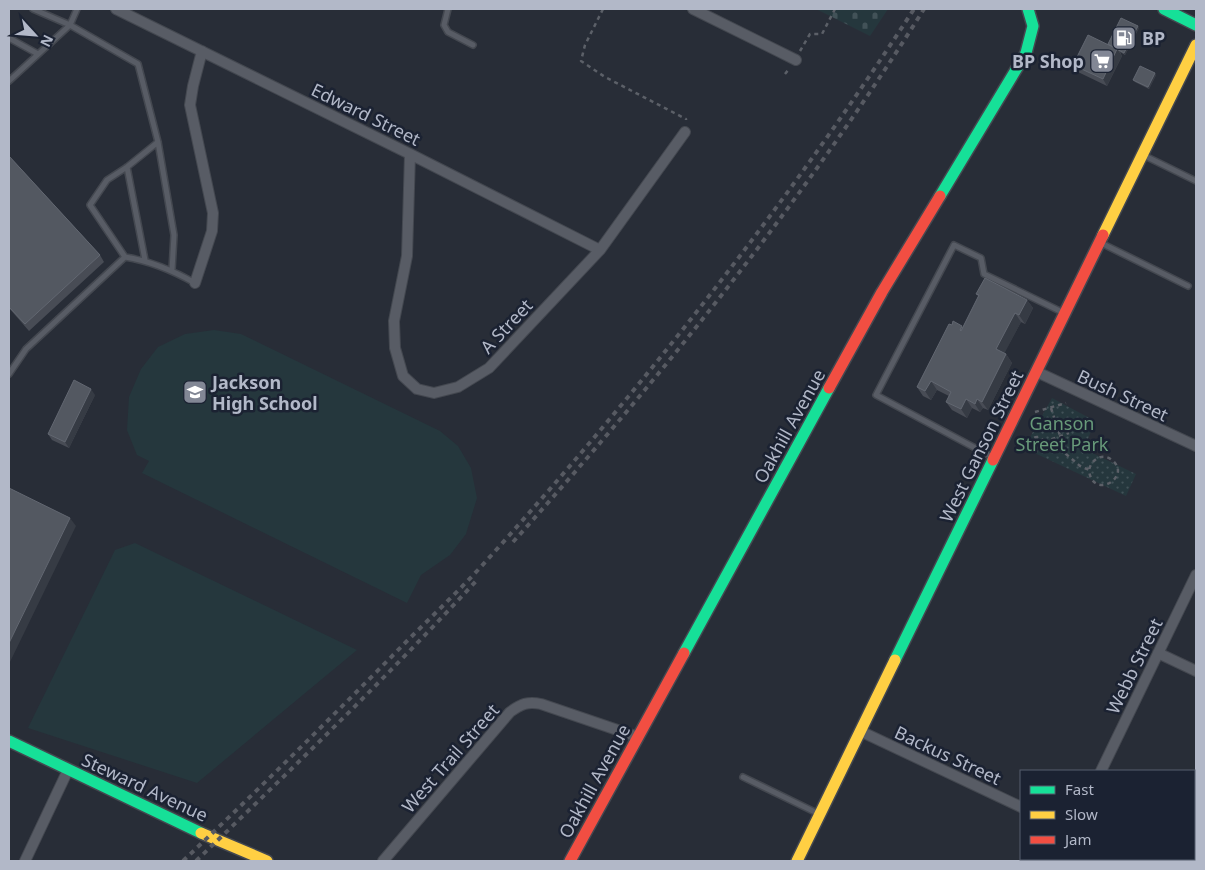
<svg xmlns="http://www.w3.org/2000/svg" width="1205" height="870" font-family="'Noto Sans',sans-serif">
	<defs>
		<pattern id="cemetery-stones" width="16" height="16" patternUnits="userSpaceOnUse" patternTransform="scale(1.25)"><rect width="16" height="16" fill="#25373d"/><path d="M2 7V4a2 2 0 0 1 4 0v3zM10 15v-3a2 2 0 0 1 4 0v3z" fill="#425258"/></pattern>
		<pattern id="park-dots" width="8" height="8" patternUnits="userSpaceOnUse" patternTransform="scale(1.25)"><rect width="8" height="8" fill="#25373d"/><path d="M2 2h.1M6 6h.1" fill="none" stroke="#425258" stroke-width="1.8" stroke-linecap="round"/></pattern>
	</defs>
	<rect width="100%" height="100%" fill="#282d37"/>
	<path fill="url(#cemetery-stones)" d="M816,9H888L870,36Z"/>
	<path fill="url(#park-dots)" d="M1052,398L1095,421L1084,449L1136,474L1126,496L1024,448Z"/>
	<path fill="#25373d" d="M214,330L241,334L440,431L458,446L471,468L477,498L466,534L450,555L421,575L407,603L142,473L149,461L137,455L127,430L129,397L141,369L158,347L185,334Z
		M135,543L357,650L197,783L28,728L115,550Z"/>
	<g fill="none" stroke-linecap="round" stroke-linejoin="round">
		<g stroke="#444850" stroke-width="8">
			<path id="lane" d="M33,9L70,25L77,9
				M448,9L444,25L448,32L473,45
				M9,38L38,54
				M9,81L70,25L138,64L158,142L174,235L172,270
				M1145,156L1196,181
				M127,167L145,260
				M1101,243L1188,286
				M125,257L90,205L107,180L127,167L158,142
				M9,374L26,349L125,257C151,261 172,270 195,283
				M992,457L876,395L954,245L981,258L984,274L1064,313
				M743,777L817,813"/>
		</g>
		<g stroke="#444850" stroke-width="12">
			<path id="street" d="M116,9L410,154L600,250
				M693,9L796,60
				M410,154L407,256L394,321L395,348L403,376L417,389L434,393L458,387L489,368L600,250L685,132
				M195,283L212,231L213,213L190,105L193,86L202,51
				M1037,372L1196,446
				M1158,653L1196,671
				M860,731L1021,807
				M1101,771L1196,575
				M1130,859L1135,861
				M25,861L68,770
				M383,861L510,712C521,704 528,701 541,704L638,737
				M1056,861L1058,859"/>
		</g>
		<g stroke="#444850" stroke-width="14">
			<path id="fast" d="M1164,9L1196,25
				M940,196L1026,53L1033,26L1028,9
				M684,653L829,388
				M895,660L993,460
				M9,741L201,833"/>
		</g>
		<g stroke="#444850" stroke-width="14">
			<path id="slow" d="M1103,235L1196,45
				M201,833L267,861
				M797,861L895,660"/>
		</g>
		<g stroke="#444850" stroke-width="14">
			<path id="jam" d="M829,388L882,292L940,196
				M993,460L1103,235
				M570,861L684,653"/>
		</g>
		<path stroke="#5c6068" stroke-width="2.5" stroke-dasharray="4 4" stroke-linecap="butt" d="M603,9L585,45L581,61L605,77L686,119V120
			M800,51L810,34H822L835,9
			M785,74L789,69
			M1051,408L1066,454L1080,466L1089,470C1092,501 1133,477 1112,460C1102,452 1091,460 1089,470
			M1035,412L1066,403
			M1030 444a7 7 0 1 1 14 0a7 7 0 1 1-14 0Z
			M1044,442L1069,433"/>
		<use href="#lane" stroke="#585c65" stroke-width="5"/>
		<use href="#street" stroke="#585c65" stroke-width="10"/>
		<use href="#fast" stroke="#16e098" stroke-width="11"/>
		<use href="#slow" stroke="#ffcf43" stroke-width="11"/>
		<use href="#jam" stroke="#f24e42" stroke-width="11"/>
		<path stroke="#575a62" stroke-width="4" stroke-dasharray="5 5" stroke-linecap="butt" d="M513,542C664,374 804,200 924,9
			M183,861C258,790 332,717 405,643C433,615 462,588 488,559C644,386 788,203 914,9
			M196,861C292,769 387,677 477,580"/>
	</g>
	<path fill="#484c55" d="M1139,28L1125,55L1120,52L1122,56L1107,86L1078,72L1073,65L1108,44Z
		M1156,75L1149,89L1135,82L1133,80Z
		M9,156L100,255L104,262L29,331L9,308Z
		M976,294L1027,300L1033,308L1025,324L1021,322L1004,353L1006,354L1012,363L988,410L983,408L980,412L972,408L967,418L952,410L946,402L949,396L937,390L931,400L923,396L917,387L952,325L963,327L979,297Z
		M95,395L69,448L52,440L48,434Z"/>
	<path fill="#363b44" d="M1138,26L1139,28L1125,55L1124,53Z
		M1117,49L1122,56L1107,86L1103,79Z
		M1155,73L1156,75L1149,89L1148,87Z
		M1027,300L1033,308L1025,324L1019,315Z
		M1015,313L1021,322L1002,358L996,349Z
		M1006,354L1012,363L988,410L982,402Z
		M931,381L937,390L931,400L925,391Z
		M91,389L95,395L69,448L65,442Z
		M966,399L972,408L967,418L961,409Z
		M977,399L983,408L980,412L975,404Z
		M70,518L76,526L9,664V643Z"/>
	<path fill="#535861" stroke="#626771" d="M1121,18L1138,26L1124,53L1108,44Z
		M1088,35L1117,49L1103,79L1073,65Z
		M1140,66L1155,73L1148,87L1133,80Z
		M9,156L100,255L25,324L9,307Z
		M985,278L1027,300L1019,315L1015,313L996,349L1006,354L982,402L977,399L975,404L966,399L961,409L946,402L951,392L931,381L925,391L917,387L949,324L952,325L953,321L962,326L960,330L961,331L979,295L976,294Z
		M74,380L91,389L65,442L48,434Z
		M9,488L70,518L9,643Z"/>
	<defs>
		<g id="fuel-square" transform="scale(1.25)"><rect x="-9" y="-9" width="18" height="18" rx="4" fill="#828795" stroke="#1b2232"/><path d="M-5.5-6h7V0h2V4h1.3V-2.5L3-4.5l.8-.8L6-3V5H2.5V1h-1V6h-7ZM-4.2-4.7v3.2H.2V-4.7Z" fill="#fff"/></g>
		<g id="supermarket-square" transform="scale(1.25)"><rect x="-9" y="-9" width="18" height="18" rx="4" fill="#828795" stroke="#1b2232"/><path d="M-6-5.5h2.5l.6 2H6L4.5 2H-2.5L-4.4-4H-6ZM-1.5 3.2a1.3 1.3 0 1 0 .1 0ZM3 3.2a1.3 1.3 0 1 0 .1 0Z" fill="#fff"/></g>
		<g id="school-square" transform="scale(1.25)"><rect x="-9" y="-9" width="18" height="18" rx="4" fill="#828795" stroke="#1b2232"/><path d="M0-5L7-2L0 1L-7-2ZM-4 1L0 2.5L4 1V4Q0 6-4 4Z" fill="#fff"/></g>
	</defs>
	<g fill-rule="evenodd">
		<use href="#fuel-square" x="1124" y="38"/>
		<use href="#supermarket-square" x="1102" y="61"/>
		<use href="#school-square" x="195" y="392"/>
	</g>
	<g text-anchor="middle" dominant-baseline="central" stroke-width="5" stroke-linejoin="round" paint-order="stroke">
		<g font-size="18" font-weight="bold" fill="#b2b8c8" stroke="#1b2232" text-anchor="start">
			<text x="1142" y="38">BP</text>
			<text x="1084" y="61" text-anchor="end">BP Shop</text>
			<text x="212" y="382">Jackson<tspan x="212" dy="21">High School</tspan></text>
		</g>
		<g font-size="18" fill="#b2b8c8" stroke="#1b2232">
			<text transform="translate(366 114) rotate(26)">Edward Street</text>
			<text transform="translate(506 326) rotate(-47)">A Street</text>
			<text transform="translate(1123 395) rotate(25)">Bush Street</text>
			<text transform="translate(789 426) rotate(-61)">Oakhill Avenue</text>
			<text transform="translate(981 446) rotate(-64)">West Ganson Street</text>
			<text transform="translate(1134 666) rotate(-64)">Webb Street</text>
			<text transform="translate(948 755) rotate(25)">Backus Street</text>
			<text transform="translate(450 758) rotate(-49)">West Trail Street</text>
			<text transform="translate(594 781) rotate(-61)">Oakhill Avenue</text>
			<text transform="translate(145 787) rotate(25)">Steward Avenue</text>
		</g>
		<g font-size="18" fill="#689a7a" stroke="#1b2232">
			<text x="1062" y="423">Ganson<tspan x="1062" dy="21">Street Park</tspan></text>
		</g>
	</g>
	<rect width="1205" height="870" fill="none" stroke="#b2b8c8" stroke-width="20"/>
	<rect x="1020" y="770" width="175" height="90" fill="#1b2232" stroke="#575e6e"/>
	<rect x="1030" y="786" width="25" height="8" fill="#16e098" stroke="#575e6e"/>
	<text x="1065" y="795" font-size="15" fill="#b2b8c8">Fast</text>
	<rect x="1030" y="811" width="25" height="8" fill="#ffcf43" stroke="#575e6e"/>
	<text x="1065" y="820" font-size="15" fill="#b2b8c8">Slow</text>
	<rect x="1030" y="836" width="25" height="8" fill="#f24e42" stroke="#575e6e"/>
	<text x="1065" y="845" font-size="15" fill="#b2b8c8">Jam</text>
	<g transform="translate(35 35) rotate(116)" stroke="#1b2232" stroke-width="4" paint-order="stroke">
	<path d="M0-4L9 19L0 12L-9 19Z" fill="#b2b8c8"/>
	<text y="-8" font-size="14" font-weight="bold" text-anchor="middle" fill="#b2b8c8">N</text>
	</g>
</svg>
